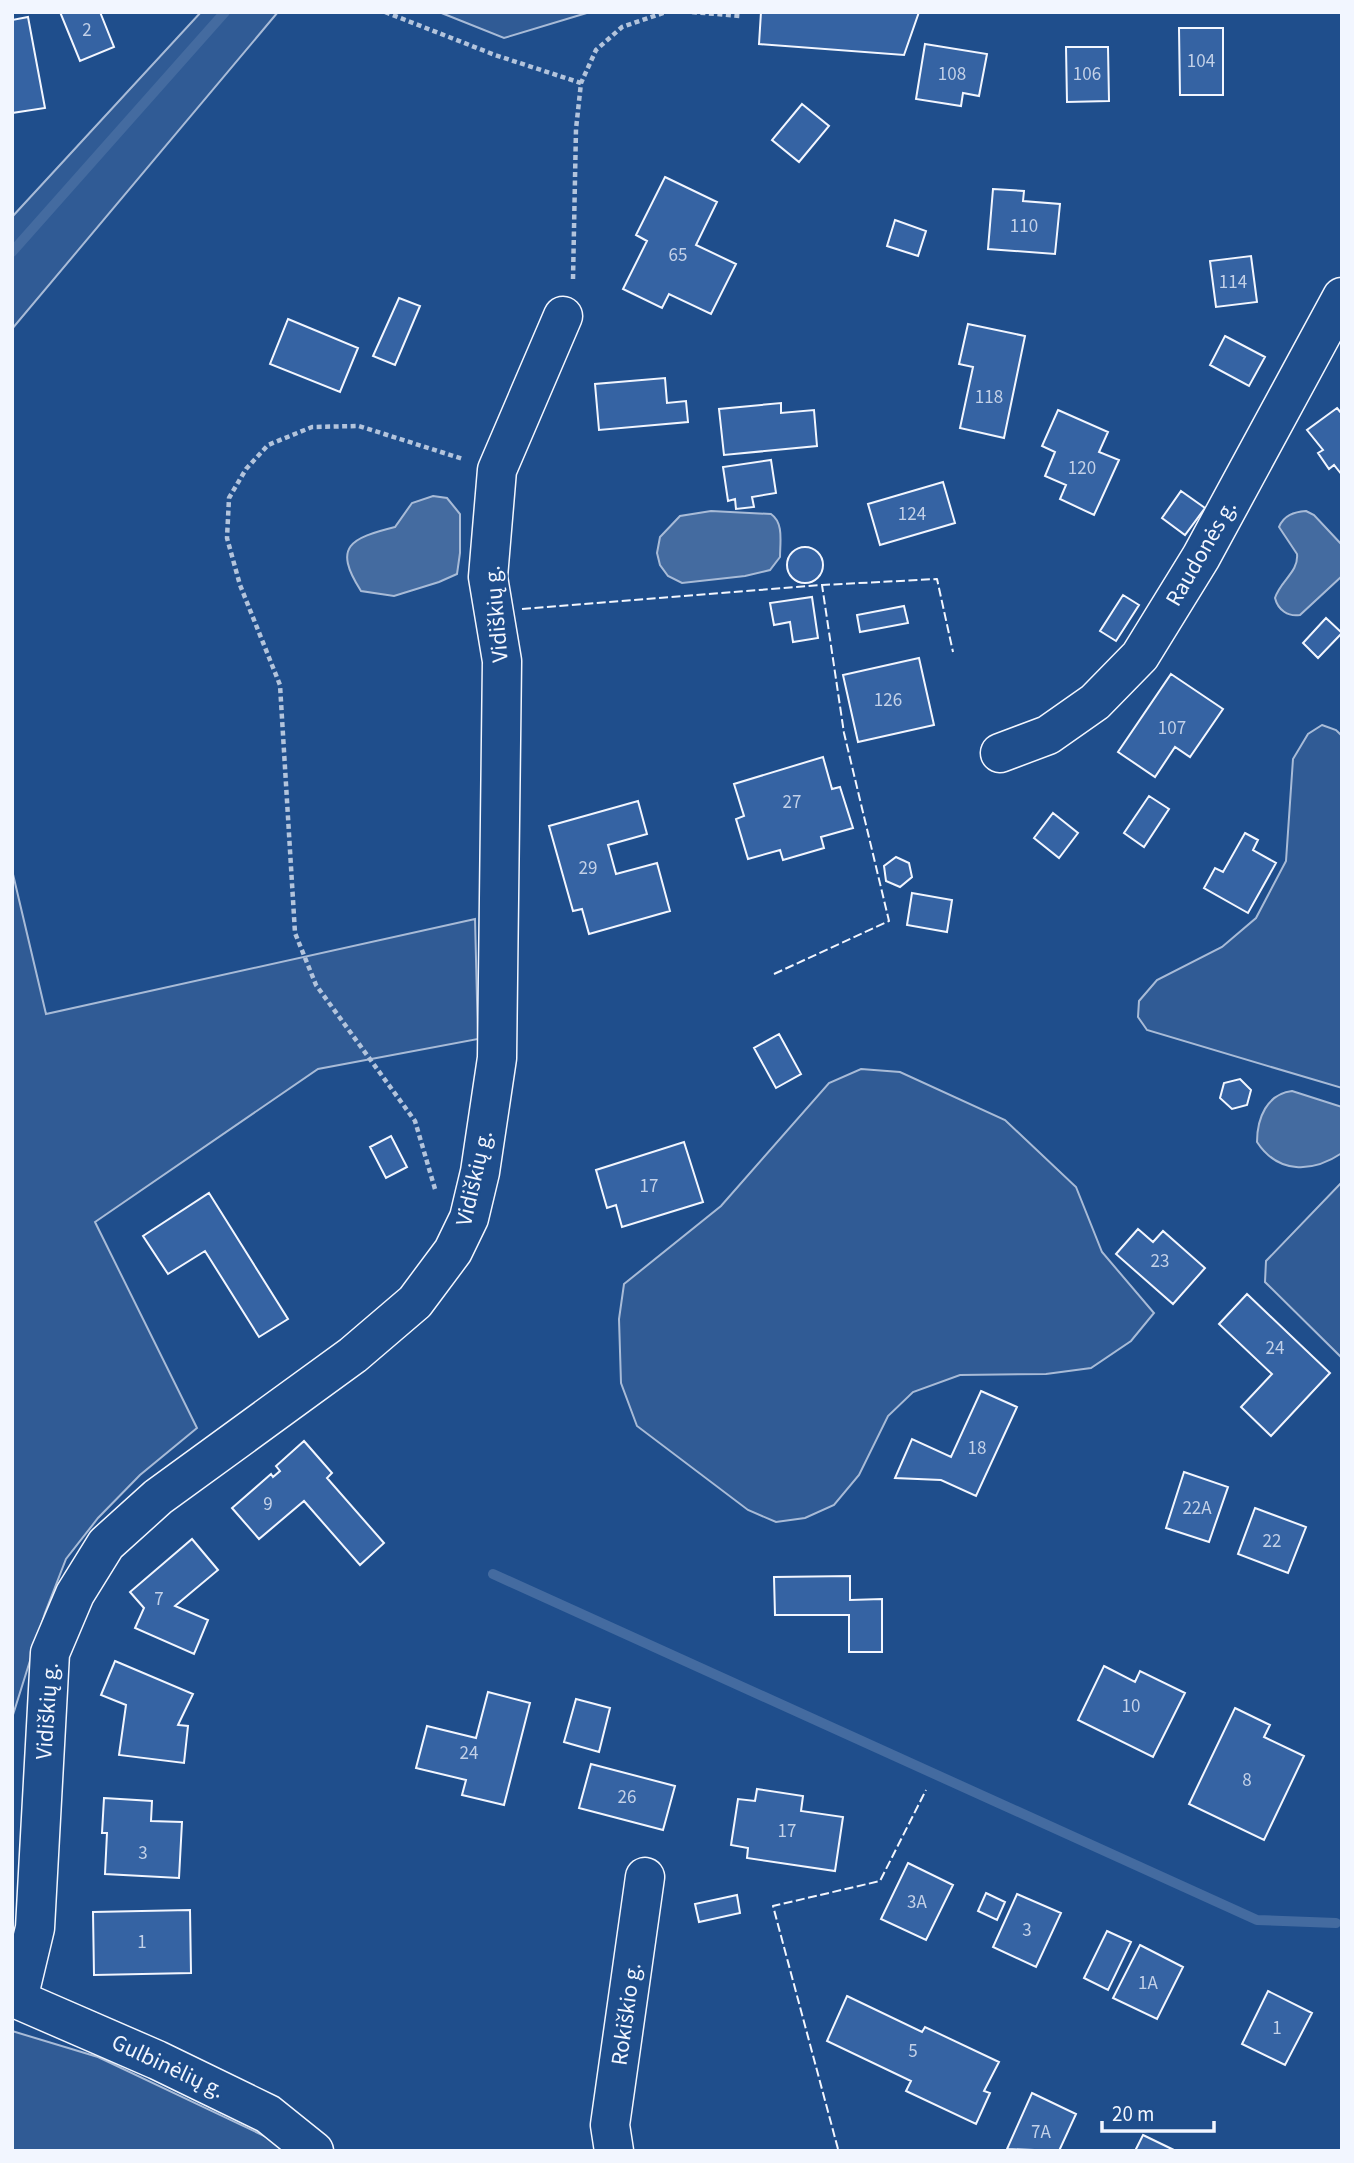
<svg xmlns="http://www.w3.org/2000/svg" width="1354" height="2163" font-family="'Source Sans 3',sans-serif">
	<rect width="100%" height="100%" fill="#1f4e8c"/>
	<path fill="#305b95" stroke="#a8bbd7" stroke-width="2" d="M201,12H278L12,329V217Z
		M439,12H590L504,38Z
		M1322,725L1336,730L1342,736V1088L1147,1030L1138,1017L1139,1001L1157,980L1222,947L1256,918L1286,861L1293,759L1308,734Z
		M12,870L46,1014L475,919L478,1039L318,1069L95,1222L197,1428L140,1475L98,1518L66,1559L45,1613L12,1718Z
		M861,1069L900,1072L1005,1120L1076,1187L1102,1252L1154,1313L1131,1341L1091,1368L1046,1374L960,1375L913,1392L888,1416L859,1475L834,1505L805,1518L776,1522L748,1510L637,1426L621,1383L619,1319L624,1284L721,1206L829,1083Z
		M1342,1182V1358L1265,1282L1266,1261Z
		M12,2031L98,2057L296,2151H12Z"/>
	<path fill="#446ba0" stroke="#a8bbd7" stroke-width="2" d="M433,496L447,498L460,514V553L457,574L439,582L394,596L361,591C332,546 351,538 395,527L412,503Z
		M711,511L771,514C784,523 780,542 780,557L770,570L745,576L682,583L668,576L660,565L657,553L660,537L680,516Z
		M1306,511L1314,515L1342,545V576L1300,615C1288,617 1278,610 1275,598C1280,581 1299,572 1297,554L1279,527C1284,515 1294,512 1306,511Z
		M1292,1091L1342,1107V1153C1312,1173 1278,1174 1257,1142C1257,1118 1267,1094 1292,1091Z"/>
	<g fill="none" stroke-linecap="round" stroke-linejoin="round">
		<path stroke="#446ba0" stroke-width="10" d="M12,252L225,12
			M493,1574L1257,1920L1336,1923"/>
	</g>
	<path fill="#3563a3" stroke="#f2f6ff" stroke-width="2" d="M60,12H100L114,47L80,61Z
		M761,12H919L904,55L759,44Z
		M28,17L45,108L12,113V20Z
		M1179,28H1223V95H1180Z
		M925,44L987,54L979,96L963,93L961,106L916,99Z
		M1066,47H1108L1109,101L1067,102Z
		M802,104L829,126L799,162L772,140Z
		M665,177L717,202L696,245L736,264L711,314L669,294L662,308L623,289L647,241L636,235Z
		M993,189L1024,191L1023,201L1060,204L1055,254L988,249Z
		M895,220L926,231L918,256L887,246Z
		M1251,256L1257,302L1216,307L1210,261Z
		M399,298L420,306L395,365L373,356Z
		M288,319L358,348L340,392L270,364Z
		M968,324L1025,336L1004,438L960,428L973,367L959,364Z
		M1225,336L1265,357L1249,386L1210,365Z
		M665,378L667,403L686,401L688,422L599,430L595,384Z
		M781,403V413L814,410L817,446L724,455L719,409Z
		M1337,408L1342,414V475L1334,465L1329,469L1318,453L1323,450L1307,430Z
		M1058,410L1108,432L1099,452L1119,460L1094,515L1060,499L1066,485L1045,476L1055,452L1042,446Z
		M771,460L776,493L752,497L754,507L736,509L735,499L728,501L723,467Z
		M943,482L955,523L880,545L868,504Z
		M1181,491L1205,508L1185,535L1162,518Z
		M787 565a18 18 0 1 1 36 0a18 18 0 1 1-36 0Z
		M1123,595L1139,605L1116,641L1100,631Z
		M812,597L818,638L793,642L790,622L774,625L770,603Z
		M904,606L908,623L860,632L857,615Z
		M1326,618L1342,633L1318,658L1303,643Z
		M919,658L934,725L858,742L843,675Z
		M1171,674L1223,709L1190,757L1175,747L1155,777L1118,752Z
		M823,757L832,789L840,787L853,828L821,837L824,848L783,860L780,850L748,859L736,819L744,816L734,784Z
		M1149,796L1169,809L1144,847L1124,833Z
		M638,801L647,834L608,845L616,874L657,863L670,911L589,934L582,909L573,911L549,826Z
		M1053,813L1078,833L1059,858L1034,838Z
		M1245,833L1258,840L1253,850L1276,863L1248,913L1204,888L1215,868L1223,872Z
		M896,857L909,863L912,877L900,887L886,881L884,866Z
		M912,893L952,900L947,932L907,925Z
		M779,1034L801,1074L776,1088L754,1048Z
		M1240,1079L1251,1090L1247,1105L1232,1109L1220,1098L1224,1083Z
		M391,1136L407,1167L386,1178L370,1147Z
		M684,1142L703,1202L622,1227L616,1205L607,1208L596,1170Z
		M209,1193L288,1319L259,1337L205,1251L168,1274L143,1236Z
		M1138,1229L1153,1242L1163,1231L1205,1268L1173,1304L1116,1254Z
		M1247,1294L1330,1373L1271,1436L1241,1407L1272,1374L1219,1324Z
		M981,1391L1017,1407L976,1496L941,1480L895,1478L912,1439L951,1457Z
		M304,1441L332,1473L327,1478L384,1543L360,1565L304,1501L259,1539L232,1508L271,1474L273,1477L280,1471L276,1466Z
		M1184,1472L1228,1487L1209,1542L1166,1528Z
		M1255,1508L1306,1527L1288,1573L1238,1554Z
		M192,1539L218,1570L175,1606L208,1620L194,1654L135,1628L144,1608L130,1592Z
		M850,1576V1600L882,1599V1652H849V1615H775L774,1577Z
		M115,1661L193,1694L178,1725L188,1726L184,1763L119,1755L126,1705L101,1695Z
		M1104,1666L1135,1682L1140,1671L1185,1693L1153,1757L1078,1720Z
		M488,1692L530,1703L504,1805L462,1795L466,1780L416,1768L427,1726L476,1738Z
		M576,1699L610,1708L599,1752L564,1742Z
		M1235,1708L1270,1725L1264,1737L1304,1756L1264,1840L1189,1804Z
		M591,1764L675,1786L663,1830L579,1808Z
		M757,1789L803,1796L801,1811L843,1817L835,1871L747,1858L748,1848L731,1845L738,1799L755,1801Z
		M104,1798L152,1801L151,1821L182,1822L179,1878L105,1874L107,1833H102Z
		M908,1863L953,1885L926,1940L881,1919Z
		M986,1893L1005,1902L997,1920L978,1911Z
		M1017,1894L1061,1913L1036,1967L993,1947Z
		M737,1895L740,1913L699,1922L695,1904Z
		M190,1910L191,1973L94,1975L93,1912Z
		M1107,1931L1131,1942L1108,1990L1084,1978Z
		M1140,1945L1183,1967L1157,2019L1113,1998Z
		M1268,1991L1312,2013L1285,2065L1242,2044Z
		M847,1996L922,2032L925,2027L999,2062L984,2091L990,2093L976,2124L906,2091L911,2081L827,2041Z
		M1032,2093L1076,2114L1059,2151L1007,2149Z
		M1143,2135L1176,2151H1135Z"/>
	<g fill="none" stroke-linecap="round" stroke-linejoin="round">
		<g stroke="#f2f6ff" stroke-width="41">
			<path id="minor" d="M1000,753L1048,735L1095,702L1140,656L1201,557L1342,297
				M12,1997L157,2060L268,2114L314,2151
				M18,1999L35,1928L50,1653L75,1594L106,1544L158,1497L353,1355L415,1302L453,1251L469,1218L480,1172L497,1058L502,661L488,577L497,470L563,316
				M614,2151L610,2125L645,1877"/>
		</g>
		<path stroke="#b3c4dc" stroke-width="4.5" stroke-dasharray="5 3.5" stroke-linecap="butt" d="M385,12L495,55L581,83
			M692,12L740,16
			M573,279L576,129L581,83L596,50L622,27L666,12
			M435,1189L415,1121L316,985L295,933L280,685L240,585L227,538L229,498L246,469L268,445L312,427L359,426L463,459"/>
		<use href="#minor" stroke="#1f4e8c" stroke-width="38"/>
		<path stroke="#f2f6ff" stroke-width="2" stroke-dasharray="9 3.5" stroke-linecap="butt" d="M522,609L822,585L937,579L953,652
			M774,974L889,921L844,733L822,585
			M838,2149L773,1906L880,1881L926,1790"/>
	</g>
	<g text-anchor="middle" dominant-baseline="central" stroke-width="5" stroke-linejoin="round" paint-order="stroke">
		<g font-size="19" fill="#c3d1e8">
			<text x="87" y="30">2</text>
			<text x="1201" y="61">104</text>
			<text x="952" y="74">108</text>
			<text x="1087" y="74">106</text>
			<text x="1024" y="226">110</text>
			<text x="678" y="255">65</text>
			<text x="1233" y="282">114</text>
			<text x="989" y="397">118</text>
			<text x="1082" y="468">120</text>
			<text x="912" y="514">124</text>
			<text x="888" y="700">126</text>
			<text x="1172" y="728">107</text>
			<text x="792" y="802">27</text>
			<text x="588" y="868">29</text>
			<text x="649" y="1186">17</text>
			<text x="1160" y="1261">23</text>
			<text x="1275" y="1348">24</text>
			<text x="977" y="1448">18</text>
			<text x="268" y="1504">9</text>
			<text x="1197" y="1508">22A</text>
			<text x="1272" y="1541">22</text>
			<text x="159" y="1599">7</text>
			<text x="1131" y="1706">10</text>
			<text x="469" y="1753">24</text>
			<text x="1247" y="1780">8</text>
			<text x="627" y="1797">26</text>
			<text x="787" y="1831">17</text>
			<text x="143" y="1853">3</text>
			<text x="917" y="1902">3A</text>
			<text x="1027" y="1930">3</text>
			<text x="142" y="1942">1</text>
			<text x="1148" y="1983">1A</text>
			<text x="1277" y="2028">1</text>
			<text x="913" y="2051">5</text>
			<text x="1041" y="2132">7A</text>
		</g>
		<g font-size="23" fill="#f2f6ff" stroke="#1f4e8c">
			<text transform="translate(1201 553) rotate(-60)">Raudonės g.</text>
			<text transform="translate(496 614) rotate(-95)">Vidiškių g.</text>
			<text transform="translate(474 1178) rotate(-77)">Vidiškių g.</text>
			<text transform="translate(47 1711) rotate(-86)">Vidiškių g.</text>
			<text transform="translate(626 2014) rotate(-82)">Rokiškio g.</text>
			<text transform="translate(168 2066) rotate(25)">Gulbinėlių g.</text>
		</g>
	</g>
	<rect width="1354" height="2163" fill="none" stroke="#f2f6ff" stroke-width="28"/>
	<path d="M1102 2121v10h112v-10" fill="none" stroke="#f2f6ff" stroke-width="3.5"/>
	<text x="1112" y="2121" font-size="21" fill="#f2f6ff" stroke="#1f4e8c" stroke-width="5" paint-order="stroke">20 m</text>
</svg>
